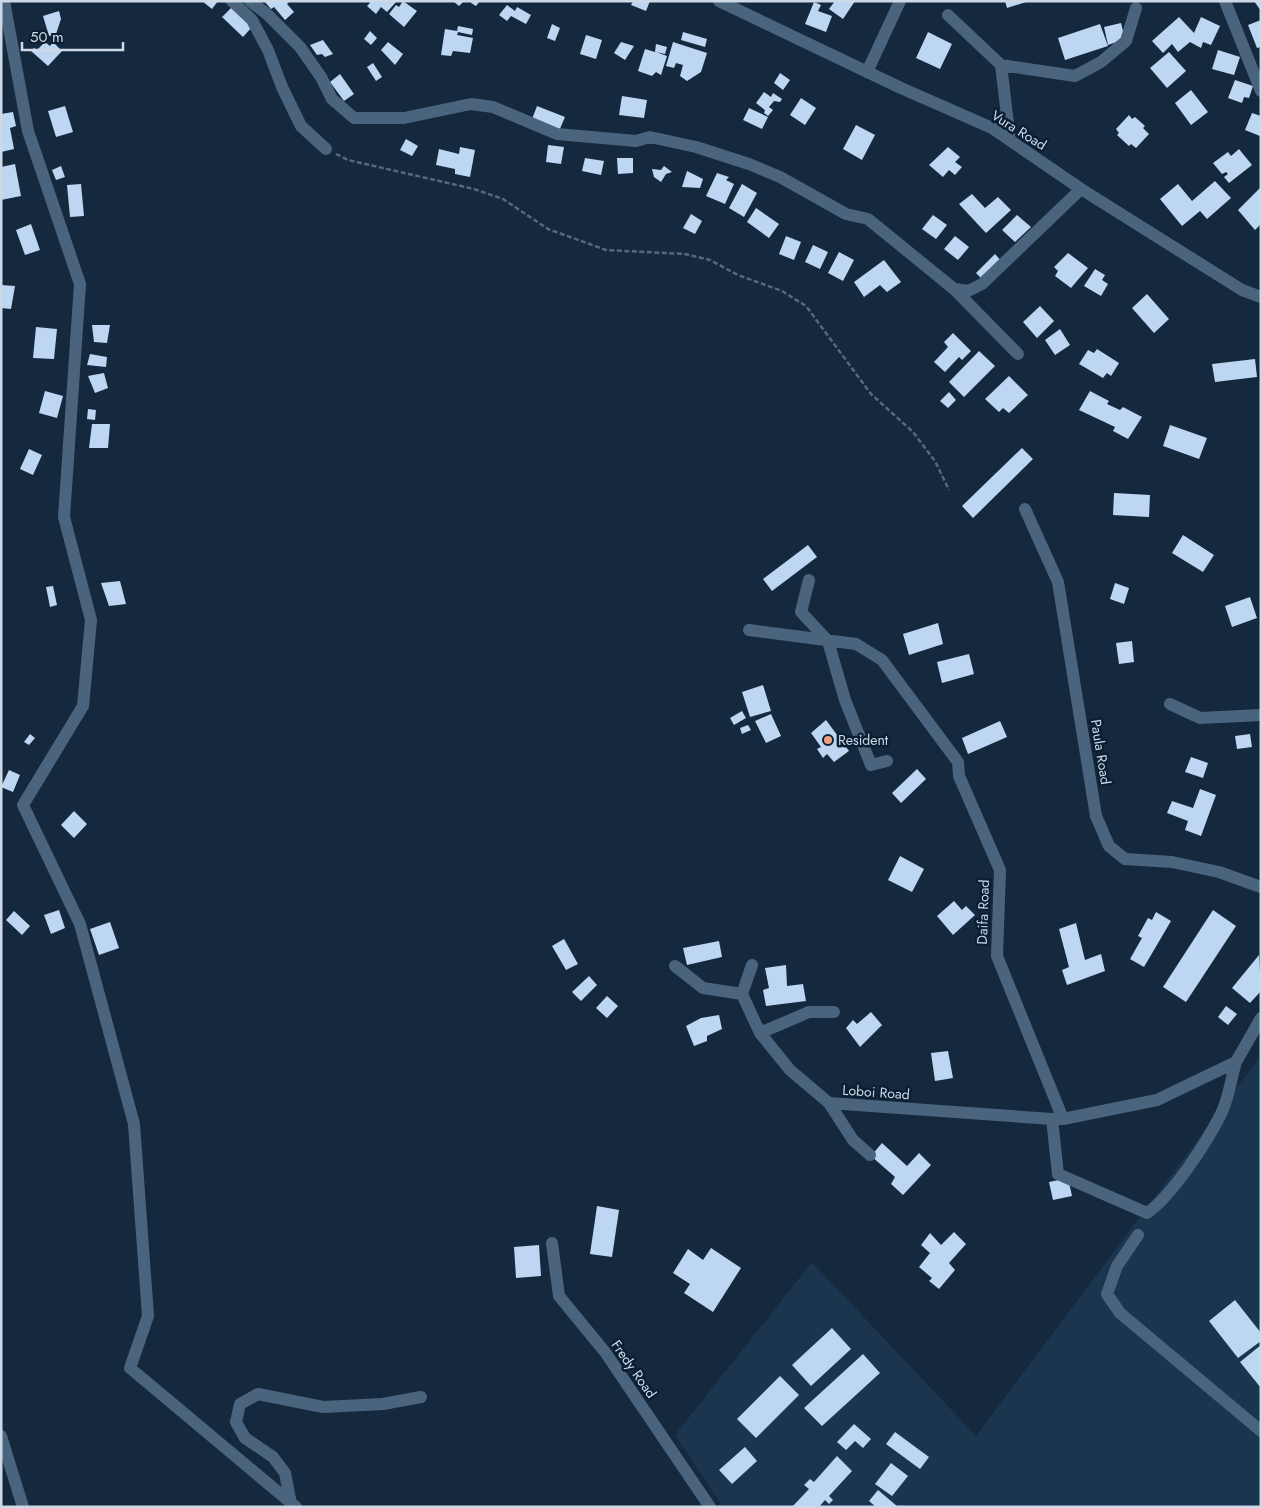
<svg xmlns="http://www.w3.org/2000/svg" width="1262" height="1508" font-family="Jost,sans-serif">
	<rect width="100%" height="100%" fill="#14293e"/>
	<path fill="#1b354e" d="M1261,1055V1507H723L675,1435L812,1262L976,1436Z"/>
	<path fill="#bdd7f3" d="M202,1H218L212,9Z
		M264,1H290L287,4L294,12L285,20L274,7L271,9Z
		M368,1H397L387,12L381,7L376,14L367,6L370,3Z
		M403,1L417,11L404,27L389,14L396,5L399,7Z
		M453,1H464L459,6Z
		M472,1H480L476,6L471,3Z
		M633,1H650L646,11L631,5Z
		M835,1H855L843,19L829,9Z
		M1005,1H1026V2L1007,8Z
		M1254,1H1261V11Z
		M814,2L821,5L818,11L832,16L826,32L805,24Z
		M507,5L515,11L517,7L531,15L526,24L511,16L507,21L499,15Z
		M232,7L252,27L243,37L222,17Z
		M59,11L61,19L56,34L49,36L43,16Z
		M1179,17L1194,33L1201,17L1220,26L1211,45L1203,42L1201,48L1190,42L1178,52L1172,44L1163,53L1152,41Z
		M1261,20V47L1257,48L1248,25Z
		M1121,23L1125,39L1108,45L1104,27Z
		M552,24L560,28L555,41L547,38Z
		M1100,24L1108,46L1065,60L1058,38Z
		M458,26L473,29L472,35L458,32L457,35L473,38L470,53L453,51L451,56L441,55L445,29L457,31Z
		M370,31L377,38L371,45L364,39Z
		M683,32L707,39L705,47L681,40Z
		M928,32L952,44L940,69L916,58Z
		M586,35L602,40L596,59L580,54Z
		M323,40L333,54L325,57L322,54L317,55L310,45Z
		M45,42L50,46L53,42L62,51L48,66L31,51L34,48L37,50Z
		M388,42L403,54L395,65L381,50Z
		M621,42L634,46L625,60L614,53Z
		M673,42L707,53L701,72L687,81L680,76L683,65L676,63L674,68L666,66Z
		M656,44L667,47L665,54L656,52L667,56L661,75L656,72L652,76L638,71L645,49L655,52Z
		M1218,50L1240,57L1234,75L1212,69Z
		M1169,52L1186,71L1167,88L1150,68Z
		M373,63L382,77L376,81L367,67Z
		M780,73L790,80L783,90L774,83Z
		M340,74L354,94L344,101L330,82Z
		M1235,80L1253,86L1249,98L1244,97L1242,103L1228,98Z
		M1191,90L1208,112L1191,125L1175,103Z
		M764,92L771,97L773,93L782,99L780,102L774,101L769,107L773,110L768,116L764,113L765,110L756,103Z
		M622,96L647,100L644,118L619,115Z
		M801,98L816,108L805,125L790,115Z
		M65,106L73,132L56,137L48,111Z
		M537,106L565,117L559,131L532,119Z
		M749,108L768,117L762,129L743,120Z
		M13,112L16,126L10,128L14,149L1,152V114Z
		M1252,113L1261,116L1260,136L1245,130Z
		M1129,115L1132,119L1135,117L1145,126L1143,128L1149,134L1136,148L1131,144L1129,146L1117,135L1119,133L1116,129Z
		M856,125L875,135L862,160L843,149Z
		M406,139L418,146L412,156L400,150Z
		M548,145L564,147L561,164L546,162Z
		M460,147L475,150L470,177L455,174V169L436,165L439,149L459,154Z
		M948,147L960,157L955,162L962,167L955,175L949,170L943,177L929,165Z
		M1239,149L1252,165L1229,183L1224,177L1228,174L1226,172L1222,174L1213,163L1228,152L1231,156Z
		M585,158L604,161L601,175L582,171Z
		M617,158H633V173L618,174Z
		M15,164L21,196L1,200V167Z
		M61,166L65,177L56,180L52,170Z
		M664,166L672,172L666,174L661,182L654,177L652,169L661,170Z
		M687,171L703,179L700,188L682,187Z
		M717,173L729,177L726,180L734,184L725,204L706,196Z
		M1215,181L1231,198L1207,219L1200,211L1182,226L1160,199L1178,184L1192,201Z
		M81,184L84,216L70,217L67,185Z
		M742,184L757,193L744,217L729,208Z
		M1261,187V224L1255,230L1238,210Z
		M972,194L985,208L998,197L1011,210L986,233L959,204Z
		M756,208L779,224L769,238L747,222Z
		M691,214L702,221L695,234L683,228Z
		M933,215L947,225L936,239L922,229Z
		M1017,215L1031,227L1015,242L1002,230Z
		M31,224L40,250L25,255L16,230Z
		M786,236L801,242L794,260L779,254Z
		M955,236L969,247L958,260L944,249Z
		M813,245L828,252L820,269L805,262Z
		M839,252L854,260L843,281L828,273Z
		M1068,253L1088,268L1071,288L1055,276L1058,271L1054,267Z
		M995,254L1004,264L986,283L976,273Z
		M884,260L901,282L887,292L880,285L864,297L854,282Z
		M1095,269L1105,275L1102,280L1108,284L1101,296L1084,286Z
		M1,285L15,286L11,309L1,308Z
		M1147,294L1169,319L1154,333L1132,308Z
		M1040,306L1054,321L1037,338L1023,322Z
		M92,325H110L107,343L94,342Z
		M36,327L57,329L54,359L33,358Z
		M1060,329L1070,345L1055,355L1045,340Z
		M953,333L971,351L962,360L959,357L945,372L934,362L948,347L944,342Z
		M1097,349L1119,363L1111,376L1107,373L1103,378L1079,364L1088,350L1094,353Z
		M979,351L995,366L964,397L949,382Z
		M90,354L107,357L106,367L87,365Z
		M1255,359L1257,377L1215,382L1212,364Z
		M104,373L108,388L95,393L88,376Z
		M1009,376L1028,395L1009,413L1003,408L999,412L985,399Z
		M45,391L63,396L57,418L39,413Z
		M1090,391L1109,401L1107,404L1120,410L1123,407L1142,417L1128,439L1113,431L1115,427L1079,410Z
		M949,392L956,400L948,408L940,401Z
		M88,409L96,410L95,420L87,419Z
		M92,424H110L108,448H89Z
		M1170,425L1207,438L1199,459L1163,446Z
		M1022,448L1033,459L973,518L962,506Z
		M29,449L42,455L33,475L20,469Z
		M1114,493L1150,495L1149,517L1113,515Z
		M1183,535L1214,555L1203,572L1172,553Z
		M808,545L817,557L772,591L763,579Z
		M120,581L126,604L109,606L101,583Z
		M1115,583L1129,588L1124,604L1110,599Z
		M53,586L57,605L50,607L46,587Z
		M1250,597L1257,618L1232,627L1225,606Z
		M938,623L943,644L909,655L903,634Z
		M1132,641L1134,662L1119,664L1116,643Z
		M969,654L974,674L942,683L937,662Z
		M763,685L771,711L750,717L742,692Z
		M742,711L746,718L734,725L730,718Z
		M771,714L781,736L766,743L755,721Z
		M826,720L849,751L834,762L827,754L823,758L817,749L821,747L811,733Z
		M1000,721L1007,737L968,754L962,738Z
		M748,725L751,730L742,734L740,728Z
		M30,734L35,738L29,745L24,742Z
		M1250,734L1252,747L1237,749L1235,736Z
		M1191,757L1208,763L1203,778L1185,772Z
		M917,769L926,779L901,803L892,793Z
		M9,770L20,775L13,792L1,787Z
		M1200,789L1216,795L1201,836L1185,830L1188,821L1167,813L1172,801L1193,808Z
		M74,811L87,824L74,838L61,825Z
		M900,856L924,869L912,892L888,880Z
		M954,901L962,910L966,906L975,915L953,935L937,916Z
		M59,910L65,928L51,934L44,915Z
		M1213,910L1236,926L1186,1002L1163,987Z
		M14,911L30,926L22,935L6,920Z
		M1156,912L1171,921L1144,967L1130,959L1142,938L1138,936L1148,918L1152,920Z
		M110,922L119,948L99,955L90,929Z
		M1076,923L1085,960L1101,954L1105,971L1067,985L1062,970L1069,967L1059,929Z
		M564,939L578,964L566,970L552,946Z
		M719,941L722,957L687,965L683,948Z
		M1259,955L1261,991L1250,1003L1232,988Z
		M786,965L787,986L803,984L806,1001L766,1006L763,990L769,988L765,968Z
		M589,976L597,985L581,1001L572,992Z
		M607,996L618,1006L607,1018L596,1008Z
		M1226,1006L1237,1014L1228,1025L1218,1017Z
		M871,1012L882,1025L860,1047L846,1028L853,1020L857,1024Z
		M719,1015L722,1029L707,1036V1041L694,1046L686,1026L701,1018Z
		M948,1051L953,1078L935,1081L931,1053Z
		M882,1143L907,1166L919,1153L931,1165L903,1195L891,1184L895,1177L871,1156Z
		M1068,1178L1072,1196L1053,1200L1049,1182Z
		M597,1206L619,1210L612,1257L590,1254Z
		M954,1232L966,1244L949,1263L955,1270L939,1289L929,1281L932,1278L919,1267L930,1253L921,1245L930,1233L941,1245Z
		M539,1245L541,1276L516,1278L514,1247Z
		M711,1248L741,1268L713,1312L684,1293L690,1284L673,1273L688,1249L703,1260Z
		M1235,1300L1261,1333V1341L1238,1358L1209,1321Z
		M832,1328L851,1349L811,1386L792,1365Z
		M1261,1345V1388L1240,1362Z
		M863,1354L880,1373L822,1426L804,1408Z
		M780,1376L799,1395L756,1438L737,1419Z
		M854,1424L871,1439L863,1448L855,1441L846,1450L837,1442Z
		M895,1432L929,1457L920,1469L886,1444Z
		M745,1447L757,1461L732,1484L719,1470Z
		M837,1456L852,1471L829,1496L833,1500L829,1504L825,1500L819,1507H792L809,1489L804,1485L810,1479L814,1482Z
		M891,1463L908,1476L892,1496L875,1484Z
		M878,1490L898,1507H876L869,1501Z"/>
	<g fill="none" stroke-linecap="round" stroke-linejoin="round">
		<path stroke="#57687b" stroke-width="2.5" stroke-dasharray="5 2.5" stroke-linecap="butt" d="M336,154L348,160L474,189L503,199L548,229L606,250L685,254L710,260L738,275L782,291L806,306L871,394L913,432L935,461L949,490"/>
		<path stroke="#4b647e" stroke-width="12" d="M4,1L28,131L80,284L64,517L91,620L83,706L23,805L80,924L134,1124L148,1316L130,1368L296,1507
			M232,1L252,20L268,50L282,87L301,126L326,149
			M250,1L267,14L300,47L321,77L332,99L354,118H404L471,104L493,107L557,134L636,141L650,137L696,147L749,164L780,177L846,214L868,219L954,289L968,291L982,284L1081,189
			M719,1L901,88L992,128L1081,189L1242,290L1261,297
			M1225,1L1261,91
			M948,15L1001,65L1075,76L1101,62L1126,41L1136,8
			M1001,65L1010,140
			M867,72L900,1
			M954,289L1018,354
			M1025,509L1058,582L1096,816L1109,846L1125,859L1172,862L1219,872L1261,887
			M809,580L801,612L828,641L845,700L871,765L887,761
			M749,630L856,644L882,660L958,762L959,776L1000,870L997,956L1063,1119
			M1170,704L1200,718L1261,715
			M752,965L742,994L760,1033L790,1070L829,1103L1052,1119H1063L1157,1100L1236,1062L1261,1018
			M675,966L703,988L742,994
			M760,1033L809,1012H834
			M829,1103L853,1140L870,1155
			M1052,1119L1058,1174L1147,1213C1172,1196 1207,1142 1221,1114C1229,1098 1231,1078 1236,1062
			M1138,1235L1117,1266L1107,1294L1120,1313L1261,1431
			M552,1243L559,1296L605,1352L710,1507
			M1,1436L23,1507
			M291,1504L285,1473L273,1457L245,1438L236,1422L240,1404L258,1394L323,1407L383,1404L421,1397"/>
	</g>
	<circle fill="#f3a081" stroke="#0a1f33" stroke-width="2" cx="828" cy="740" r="5"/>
	<g text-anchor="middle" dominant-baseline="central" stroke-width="5" stroke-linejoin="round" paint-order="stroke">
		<g font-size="14" fill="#cdd9e7" stroke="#0a1f33">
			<text transform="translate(1019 130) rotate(32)">Vura Road</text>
			<text transform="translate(1101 752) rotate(81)">Paula Road</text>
			<text transform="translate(983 912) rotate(-88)">Daifa Road</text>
			<text transform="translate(876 1092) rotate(4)">Loboi Road</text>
			<text transform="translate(634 1369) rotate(55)">Fredy Road</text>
		</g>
		<g font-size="14" fill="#cdd9e7" stroke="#0a1f33" text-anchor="start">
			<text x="838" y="740">Resident</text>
		</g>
	</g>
	<rect width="1262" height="1508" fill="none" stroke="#cdd9e7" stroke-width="5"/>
	<path d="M22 42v8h101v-8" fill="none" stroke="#cdd9e7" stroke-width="2.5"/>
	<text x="30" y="42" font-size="15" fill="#cdd9e7" stroke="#0a1f33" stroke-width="4" paint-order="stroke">50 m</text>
</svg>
